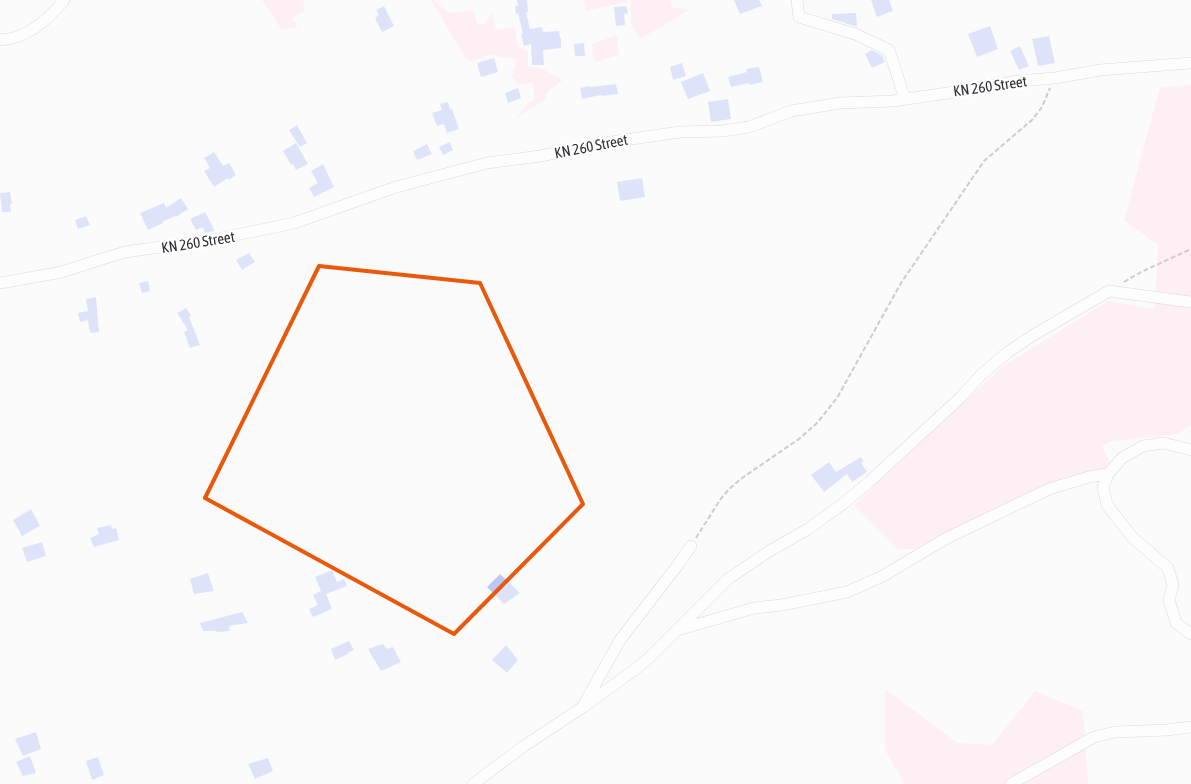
<svg xmlns="http://www.w3.org/2000/svg" width="1191" height="784" font-family="'Asap Condensed',sans-serif">
	<rect width="100%" height="100%" fill="#fbfbfb"/>
	<path fill="#fee1e8" d="M262,0H303L305,11L292,18L298,27L282,30Z
		M431,0H434L449,13L473,10L477,24H485L492,12L496,30L515,27L517,46L528,51V67L540,68L563,80L547,92L545,100L516,118L527,104L535,99L532,82L518,85L512,76L517,59L500,57L491,54L473,61L466,59Z
		M584,0H628V2L586,11Z
		M631,0H670L672,8L691,9L640,39L631,23Z
		M617,35L619,55L595,62L593,57L592,44Z
		M1191,85V425L1177,434L1112,441L1102,446L1113,469L1066,477L916,549H898L854,505L1002,367L1108,301L1155,309L1158,245L1124,220L1160,87Z
		M885,689L958,743L992,745L1035,691L1083,711L1088,784H905L885,750Z"/>
	<path fill="#bcc6f7" d="M517,0H527L528,12H526L530,29L542,27L543,32L559,31L560,38H561V48L543,50L544,65H532L531,44L524,46L521,34H523L518,13L516,14L515,6H518Z
		M734,0H759L762,6L740,14Z
		M871,0H889L893,11L877,17Z
		M384,6L394,26L382,32L375,18L379,15L376,10Z
		M626,6L628,13L624,14L625,25L616,26L614,7Z
		M856,13L857,27L832,19V14Z
		M990,26L998,49L977,57L968,34Z
		M1049,36L1055,63L1038,66L1032,39Z
		M584,43L585,56H575L574,44Z
		M1020,46L1029,66L1019,70L1010,51Z
		M872,50L882,55L885,62L872,68L865,54Z
		M494,58L498,72L481,77L477,63Z
		M682,63L686,76L673,80L670,67Z
		M759,67L763,82L749,85V83L731,87L728,77L747,72L746,69Z
		M703,73L710,91L688,99L681,82Z
		M616,84L618,94L601,96V95L582,99L580,88L590,86V87Z
		M518,88L521,98L508,103L505,93Z
		M728,99L731,119L711,122L708,102Z
		M448,102L450,109H452L459,129L447,133L444,124L437,126L432,113L442,110L440,104Z
		M297,125L307,143L300,147L289,130Z
		M450,142L453,150L443,155L439,147Z
		M296,143L308,164L296,170L293,164L291,165L283,151Z
		M427,144L432,154L417,160L413,151Z
		M214,152L223,166L229,163L236,175L229,180L228,178L214,187L204,171L210,168L204,158Z
		M323,164L334,187L314,197L309,188L318,183L311,171Z
		M642,178L645,197L620,201L617,182Z
		M10,192L12,204H10L11,212H2L0,193Z
		M181,198L188,209L176,217L175,216L162,222L163,223L148,230L140,213L164,203L166,208Z
		M205,212L215,231L205,233L203,227L196,230L190,219Z
		M86,216L90,225L78,229L75,220Z
		M249,253L255,262L242,270L236,260Z
		M148,281L150,291L142,293L139,283Z
		M96,297L99,332L90,333L88,320L80,322L78,313L88,311L86,299Z
		M186,308L191,316L189,317L200,345L190,348L184,332L188,330L177,313Z
		M861,457L864,461L861,463L867,472L852,482L847,474L824,492L811,475L829,462L836,472Z
		M31,509L40,526L22,536L13,520Z
		M111,525L112,529L116,528L119,540L94,547L90,538L99,534L97,528Z
		M42,542L46,556L27,562L22,548Z
		M332,570L337,582L344,579L347,586L326,594L332,609L313,617L309,609L318,605L313,595L321,591L315,577Z
		M208,573L214,591L194,594L190,579Z
		M500,574L520,593L504,604L487,587Z
		M242,612L248,623L229,626L230,631L217,632L216,631H203L200,623Z
		M349,641L354,650L347,653L348,654L335,660L331,649Z
		M383,644L387,649L393,647L401,662L381,671L368,649Z
		M506,645L518,660L507,673L492,660Z
		M36,732L41,749L23,756L15,739Z
		M30,756L36,773L23,776L16,762Z
		M98,757L104,775L92,780L86,761Z
		M268,758L273,771L255,779L248,764Z"/>
	<g fill="none" stroke-linecap="round" stroke-linejoin="round">
		<g stroke="#b5a9c6" stroke-width="12">
			<path id="street" d="M797,0L799,17L855,34L889,50L905,99
				M0,40C5,39 11,39 16,37C36,31 51,16 64,0
				M0,283L62,272L99,260L125,252L217,239L294,223L396,187L487,163L540,156L611,142L680,132L722,131L749,127L791,111L840,103L893,101L968,90L1018,81L1055,78L1100,70L1191,63
				M1108,474L1103,487L1107,505L1133,538L1168,568L1173,585L1169,600L1176,623L1191,634
				M681,629L754,608L782,605L847,592L883,576L945,539L1049,489L1089,477L1108,474L1122,458L1143,446L1163,443L1191,450
				M584,704L620,640L677,566L691,546
				M473,784L524,746L583,707L637,668L651,656L728,579L768,552L808,529L844,503L869,482L961,397L981,375L1008,352L1032,336L1109,291L1191,302
				M1011,784L1094,737L1115,732L1167,730L1191,727"/>
		</g>
		<path stroke="#949298" stroke-width="2" stroke-dasharray="5 2.5" stroke-linecap="butt" d="M1124,282L1141,272L1191,249
			M696,538L720,500L729,489L742,478L799,439L817,423L837,398L901,283L984,161L1032,120L1042,107L1050,88"/>
		<use href="#street" stroke="#fff" stroke-width="11"/>
	</g>
	<path d="M0 0H1191V784H0ZM319,266L480,283L583,504L454,634L205,498Z" fill="#fbfbfb" fill-opacity=".55" fill-rule="evenodd"/>
	<path fill="none" stroke="#e8590c" stroke-width="4" stroke-linejoin="round" d="M319,266L480,283L583,504L454,634L205,498Z"/>
	<g text-anchor="middle" dominant-baseline="central" stroke-width="5" stroke-linejoin="round" paint-order="stroke">
		<g font-size="15" fill="#312c38" stroke="#fff">
			<text transform="translate(990 86) rotate(-8)">KN 260 Street</text>
			<text transform="translate(591 146) rotate(-11)">KN 260 Street</text>
			<text transform="translate(198 242) rotate(-9)">KN 260 Street</text>
		</g>
	</g>
</svg>
